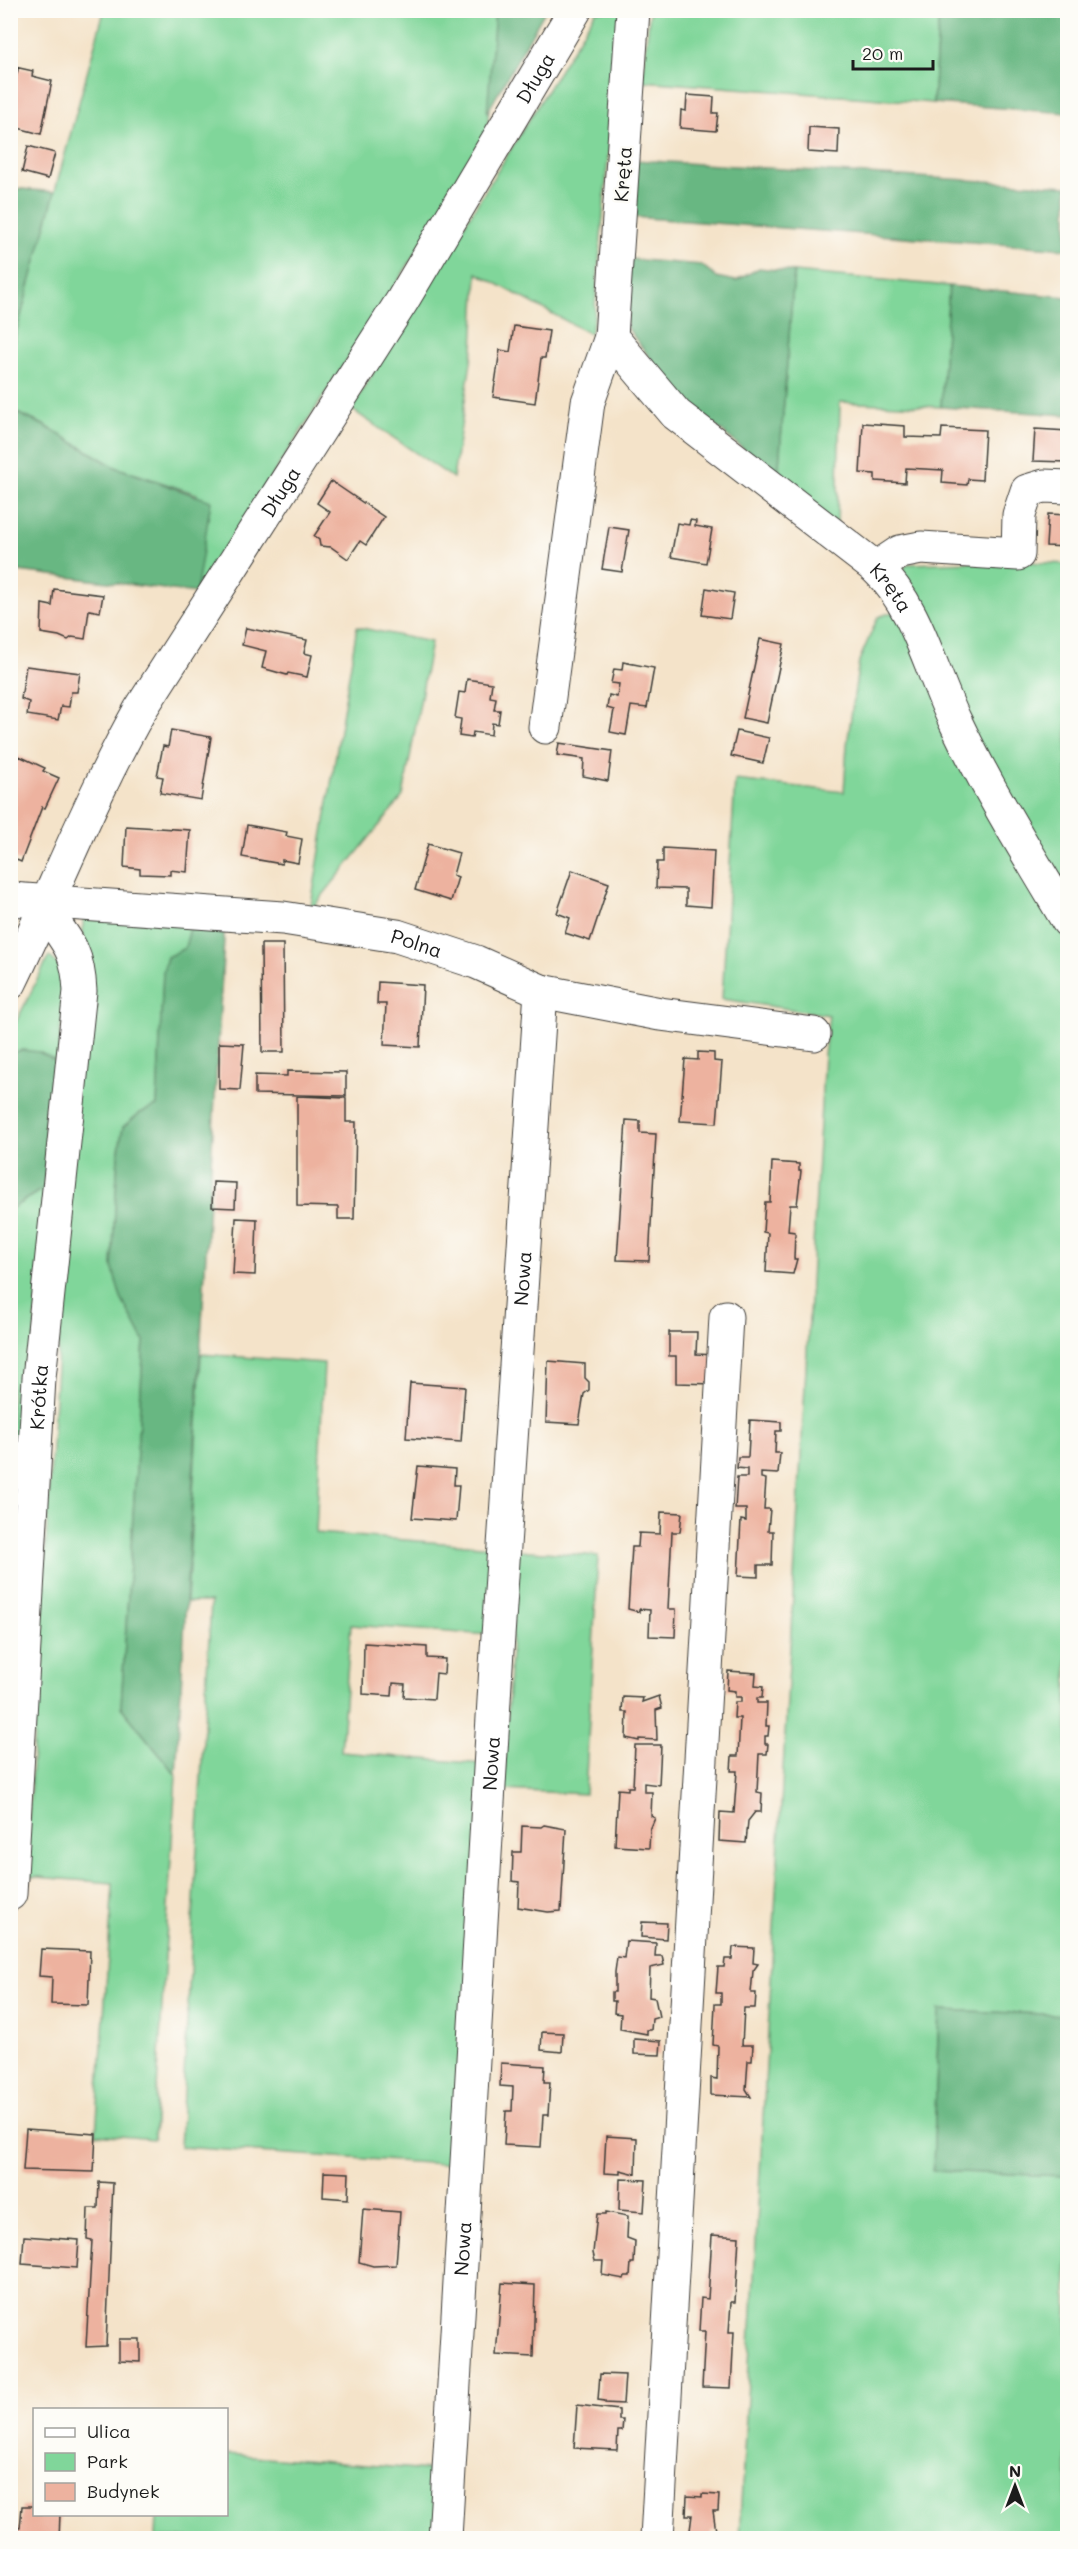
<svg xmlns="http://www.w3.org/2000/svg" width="1078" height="2549" font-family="Mali,sans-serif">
	<rect width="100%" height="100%" fill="#fdfcf7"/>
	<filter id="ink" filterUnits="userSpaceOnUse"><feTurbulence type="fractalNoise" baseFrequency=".0167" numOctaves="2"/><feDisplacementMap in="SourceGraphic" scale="12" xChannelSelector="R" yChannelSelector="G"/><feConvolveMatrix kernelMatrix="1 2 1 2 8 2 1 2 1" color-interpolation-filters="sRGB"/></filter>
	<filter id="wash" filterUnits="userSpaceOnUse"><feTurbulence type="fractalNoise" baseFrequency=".008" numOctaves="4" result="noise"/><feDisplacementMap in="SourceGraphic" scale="24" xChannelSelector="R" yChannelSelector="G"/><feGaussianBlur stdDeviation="1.35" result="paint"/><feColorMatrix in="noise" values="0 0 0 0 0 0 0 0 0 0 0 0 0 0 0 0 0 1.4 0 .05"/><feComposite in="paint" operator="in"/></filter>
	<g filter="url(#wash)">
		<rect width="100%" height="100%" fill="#f4e3c9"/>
		<path fill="#80d69a" stroke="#4e795b" stroke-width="1.5" d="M104,11H495L487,137L395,286L196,593L197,494L115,467L44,425L11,410V352Z
			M596,11H621L594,318L590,334L477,273L473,349L453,478L351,409Z
			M650,11H939L933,103L642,81Z
			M794,272L949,286L941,407L840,402L837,527L778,478Z
			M1007,561L1067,564V2015L939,2010L933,2171L1067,2176V2538H739L824,1054L829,1015L722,999L735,780L844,792L847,745L859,661L878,617L921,602L900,574L907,564Z
			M357,627L431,642L403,796L310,911Z
			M83,914L192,920L185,948L167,957L163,972L157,1106L140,1113L123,1127L118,1156L112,1266L121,1298L144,1341L121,1707L176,1775L154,2139L96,2134L113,1883L25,1876L83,954Z
			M49,956L62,968L65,983L58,1062C41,1053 29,1048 11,1053L10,1034Z
			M44,1188L11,1704V1209Z
			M201,1354L324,1363L316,1533L494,1547L489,1635L351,1625L341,1752L482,1764L459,2165L180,2147L211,1602H187Z
			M517,1550L598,1556L585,1794L503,1790Z
			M227,2454L441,2471L438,2538H156L157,2515L226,2514Z"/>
		<path fill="#68b782" stroke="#426a4f" stroke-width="1.5" d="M495,11H545L487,113Z
			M939,11H1067V113L933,103Z
			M634,160L1067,186V249L632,217Z
			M11,188L55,192L11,352L10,188Z
			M629,259L702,265L716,277L736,281L759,268L794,272L778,478L676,393L626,326Z
			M949,286L1067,297V415L941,407Z
			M10,410L43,425L115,467L211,501L196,593L11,570Z
			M192,920L225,922L176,1775L121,1707L144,1341L121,1298L112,1266L118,1156L123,1127L140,1113L157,1106L163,972L167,957L185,948Z
			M22,1050L39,1052L58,1062L44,1188L11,1209V1053Z
			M939,2010L1067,2015V2176L933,2171Z"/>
		<g id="blocks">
			<path fill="#edb29f" d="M15,67L33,71L32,76L52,81L41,134L10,126V97L18,70Z
				M687,95L714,97L713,113H718L716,131L680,128L681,110L686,111Z
				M809,127L839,129L838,154L808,152Z
				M28,146L55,153L48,179L22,172Z
				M514,326L549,331L545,358H541L535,403L493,397L500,350L510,352Z
				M863,423L905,426V437L941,438L942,428L985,430L982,480L968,479L967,485L942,483L943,470L906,468L905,483L875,481V474L860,473Z
				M1035,429L1068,431V462L1033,461Z
				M331,481L384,517L366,545L360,541L348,559L331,547L320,546L319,540L314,536L330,512L317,503Z
				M1048,514L1068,515V547L1046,546Z
				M690,520L696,521L695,526L712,529L706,563L671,557L677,523L689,525Z
				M609,527L629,530L622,572L602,569Z
				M706,588L734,593L730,619L702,615Z
				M54,589L103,595L100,612L89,610L85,639L72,637L68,640L59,636L41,633L42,604L52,606Z
				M246,628L307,640L304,653L312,655L307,677L288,673L287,675L262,668L266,651L242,645Z
				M760,639L784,644L767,723L743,718Z
				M623,662L654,668L647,708L631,706L626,735L610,732L614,710L607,708L609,695L617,697L619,684L611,683L614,669L622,670Z
				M26,666L80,673L77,692H71L69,707L61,706L58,720L27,715L29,702L21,699Z
				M467,679L492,683L490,697L496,698L494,710H500L498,724L492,723L491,735L473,732L472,738L459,736L461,719L455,718L459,692L465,693Z
				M171,730L211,737L201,800L160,793L163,777L157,776L163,746L168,747Z
				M737,731L769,738L763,763L731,756Z
				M559,743L612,751L608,781L583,776L584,759L557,755Z
				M19,756L45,768L43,771L59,778L45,808L42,807L21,862L10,857V775Z
				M247,825L287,832L286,836L302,839L298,863L282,860V864L242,857Z
				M126,826L190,830L187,872L170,870V875L140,874V869L124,867Z
				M428,844L459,853L453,875L458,877L451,901L415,890Z
				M663,848L714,851L711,907L686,905V889L656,888L657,862H663Z
				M572,870L609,883L590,941L565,933L570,918L557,913Z
				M261,944H283L284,1052H262Z
				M378,982L423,985L420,1047L384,1045L386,1004H377Z
				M219,1043L244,1044L240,1090L219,1089Z
				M698,1052L714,1053V1061L722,1062L717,1123L680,1121L685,1059L698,1060Z
				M287,1071L346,1072V1096L255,1094V1075L287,1076Z
				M297,1096L346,1098V1122H356L354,1219H338V1207L297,1206Z
				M626,1120L640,1121V1133L656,1134L649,1261L617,1260Z
				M772,1162L799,1164V1171H801L797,1205H790L788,1231L795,1232L794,1259H797L793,1274L766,1272L768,1233L763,1232L765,1202H770Z
				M213,1182L236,1183L235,1208L212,1207Z
				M236,1218L257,1219L255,1275L233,1274Z
				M669,1332H697L696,1354L716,1355V1384L676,1383V1356H669Z
				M548,1361L585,1364V1378L589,1382V1390L584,1394L579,1424L546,1422Z
				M410,1383L465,1387L461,1442L406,1438Z
				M750,1420L781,1422V1431H776L775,1453H780L778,1474L761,1473V1478L766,1479L764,1509H770L768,1531H773L772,1565H758V1577L738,1576L741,1520L746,1521V1509H735L737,1477H747V1469L737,1468L738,1457H748Z
				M418,1466L455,1469L454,1485H459L456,1521L412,1518Z
				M661,1512L682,1513L680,1532H672L668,1609H676L675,1637L649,1636L650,1610L639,1609V1612L628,1609L632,1547H638L639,1533L660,1534Z
				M364,1643L427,1647V1658L445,1659L444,1674L436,1673L434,1699L404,1697L405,1684L393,1683L392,1696L363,1694Z
				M728,1671L756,1673L755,1686L763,1687L762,1698H757V1703H767L766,1726H769L768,1736H765V1744H768L767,1754H759L757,1792L762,1793L761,1812H755L748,1821L746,1843L719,1841L720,1812L734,1813L737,1771H731L732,1756H738L740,1718H734L735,1702H741V1697H735V1691L727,1690Z
				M659,1696L662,1708L656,1710L657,1740L639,1739V1741L626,1738L627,1712H622L623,1697L643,1698L642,1702Z
				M635,1745H661L659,1785L644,1783V1792H652L651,1816L655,1818L650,1830L649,1848L615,1846L618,1789L628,1790V1787H633Z
				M544,1825L566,1829L561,1911L548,1912L518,1907L519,1882L512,1881L513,1852H521L522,1826L541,1827Z
				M642,1922L667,1923L666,1939L641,1937Z
				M626,1941L656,1943L655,1956H662L664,1965L650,1968L649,1997L655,1998L659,2017L652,2019L651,2030H647V2034L620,2029L621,2014L614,2013L615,2001H612V1992H615V1972L617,1957L624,1958Z
				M733,1947L754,1948L753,1963L758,1964L753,1971L751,1993H756L755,2008H744L742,2045H753L752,2061H748L746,2089L751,2097L711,2095V2078L717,2079L718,2046L713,2045L715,2004H721V1993H716L718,1967H724L725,1959H732Z
				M41,1949L90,1951L88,2005L51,2004L52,1977L39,1976Z
				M542,2032L563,2033L562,2052L541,2050Z
				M634,2039L661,2041L660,2055L634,2054Z
				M501,2063L545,2066L544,2082H550L548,2115H543L541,2147L504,2145L506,2111H512L513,2087L500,2086Z
				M26,2129L96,2134L94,2172L23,2170Z
				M606,2136L637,2138L636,2174L620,2170V2174L604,2173Z
				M324,2172L349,2173L348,2199L323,2197Z
				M620,2179L646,2180L644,2212L619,2210Z
				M99,2182L113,2183L106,2346L86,2347L92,2240L87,2239L88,2208H98Z
				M363,2209L400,2212L396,2265L373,2266L359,2262Z
				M606,2212L628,2216L627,2238L635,2241L634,2263H631L630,2276H625L624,2279L602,2275L603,2261H595L593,2253L597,2214H606Z
				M712,2235L739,2237L735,2302H731L729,2332H734L731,2388L702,2387L705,2331H699L701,2298L708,2299Z
				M24,2236L79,2240L77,2268L22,2264Z
				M502,2283L535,2285L533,2357L496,2355Z
				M119,2339H140V2362L119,2361Z
				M600,2374L625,2375L623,2404L605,2403V2401L598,2400Z
				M577,2405L619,2410V2420H623L622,2431H618L617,2450L574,2448Z
				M702,2494L719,2495L718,2511H713L716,2531H712V2538H689L692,2515H686L687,2496L702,2497Z
				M22,2506H34V2514H60L59,2538H10V2527L20,2528Z"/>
		</g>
	</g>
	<g filter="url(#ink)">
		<use href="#blocks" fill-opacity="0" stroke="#3c3a36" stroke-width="1.5"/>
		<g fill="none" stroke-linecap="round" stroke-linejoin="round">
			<g stroke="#3c3a36" stroke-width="35">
				<g id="minor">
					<path id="s1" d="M633,10L611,337L676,414L876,568C918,608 930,670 955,721C988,790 1029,856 1068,921"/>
					<path d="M876,568L900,552L921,548L1018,554L1019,515L1027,491L1044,486L1068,487"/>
					<path d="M545,727L588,402L611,337"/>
					<path id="s2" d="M10,899L283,918L397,936L476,962L541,991L660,1014L814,1034"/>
					<path id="s3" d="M10,983C54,892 90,798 140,710L402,301L575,10"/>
					<path id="s4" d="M10,1894L39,1378L80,991C78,951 68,942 45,911"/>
					<path id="s5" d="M445,2538L496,1666L541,991"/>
					<path d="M657,2538L726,1317"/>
				</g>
			</g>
			<use href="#minor" stroke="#fff" stroke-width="33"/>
		</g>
	</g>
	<g text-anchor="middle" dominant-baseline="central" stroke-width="5" stroke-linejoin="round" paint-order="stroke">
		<g font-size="20" fill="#1c1c1c" stroke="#fdfcf7">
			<text stroke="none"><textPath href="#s3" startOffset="1048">Długa</textPath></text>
			<text transform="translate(622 174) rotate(-86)">Kręta</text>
			<text stroke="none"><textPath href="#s3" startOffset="562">Długa</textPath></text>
			<text stroke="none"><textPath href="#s1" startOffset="706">Kręta</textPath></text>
			<text stroke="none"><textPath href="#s2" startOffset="410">Polna</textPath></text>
			<text stroke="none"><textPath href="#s5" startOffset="1262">Nowa</textPath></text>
			<text stroke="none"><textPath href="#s4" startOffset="498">Krótka</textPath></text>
			<text stroke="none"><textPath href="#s5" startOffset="776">Nowa</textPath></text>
			<text stroke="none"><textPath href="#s5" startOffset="290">Nowa</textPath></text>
		</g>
	</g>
	<rect width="1078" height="2549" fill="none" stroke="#fdfcf7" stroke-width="36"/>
	<rect x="33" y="2408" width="195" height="108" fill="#fdfcf7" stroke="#a3a29f" stroke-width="1.5"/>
	<rect x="45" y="2428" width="30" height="9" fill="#ffffff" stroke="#a3a29f" stroke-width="1.5"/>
	<text x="87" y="2438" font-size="18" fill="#1c1c1c">Ulica</text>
	<rect x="45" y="2453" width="30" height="18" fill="#80d69a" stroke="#a3a29f" stroke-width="1.5"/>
	<text x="87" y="2468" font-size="18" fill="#1c1c1c">Park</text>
	<rect x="45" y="2483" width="30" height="18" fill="#edb29f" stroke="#a3a29f" stroke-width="1.5"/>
	<text x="87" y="2498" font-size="18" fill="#1c1c1c">Budynek</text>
	<g transform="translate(1015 2486)" stroke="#fdfcf7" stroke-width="4.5" paint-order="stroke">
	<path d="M0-4.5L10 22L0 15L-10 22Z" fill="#1c1c1c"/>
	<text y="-9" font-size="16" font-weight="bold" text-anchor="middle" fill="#1c1c1c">N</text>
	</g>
	<path d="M853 60v9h80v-9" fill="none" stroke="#1c1c1c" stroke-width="3"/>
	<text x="862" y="60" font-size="18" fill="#1c1c1c" stroke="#fdfcf7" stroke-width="4.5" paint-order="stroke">20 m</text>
</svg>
